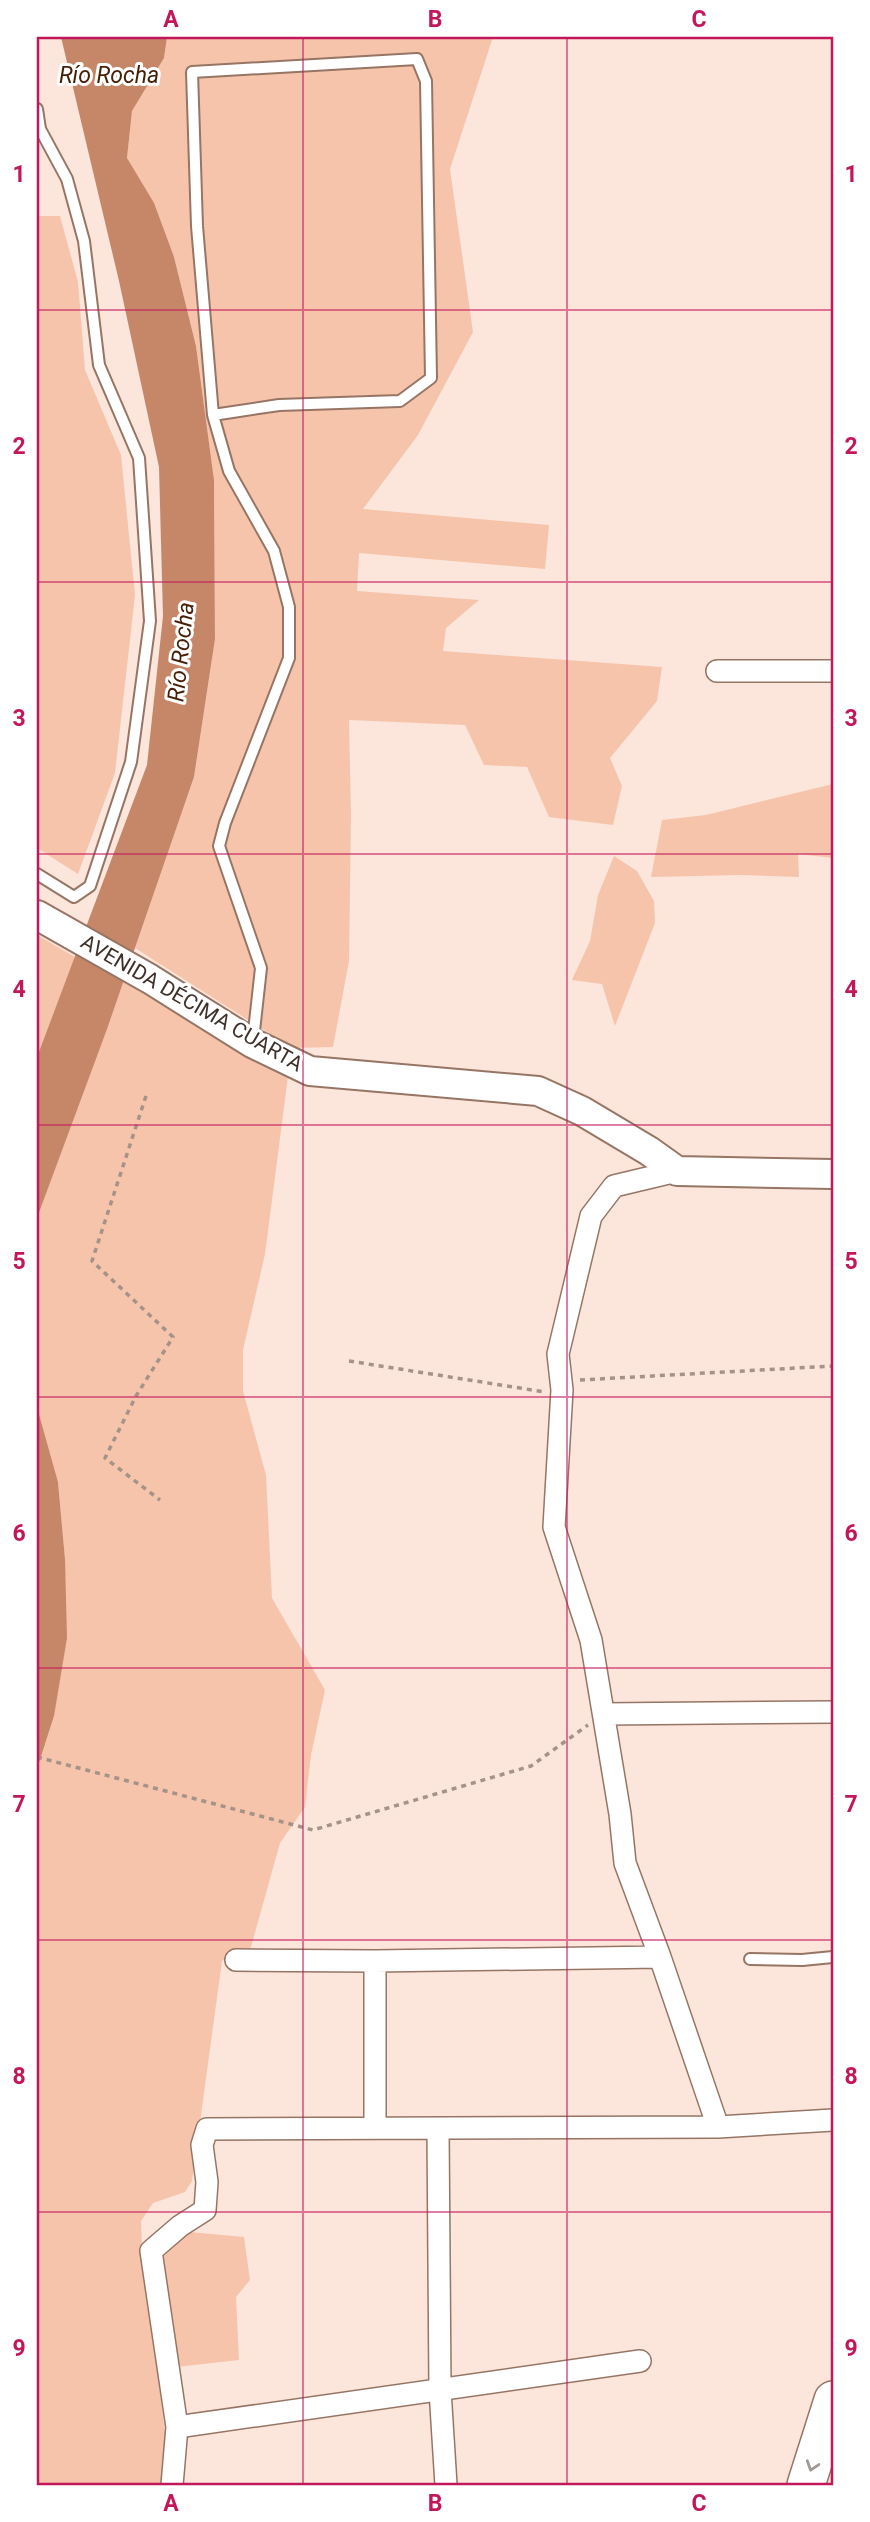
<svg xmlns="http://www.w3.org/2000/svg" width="870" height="2522" font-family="Roboto,sans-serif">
	<rect width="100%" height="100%" fill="#fce5da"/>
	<path fill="#f6c4ab" d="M167,37H493L450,169L473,332L418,435L363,509L549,525L545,569L359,553L357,591L479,600L446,628L443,651L662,667L657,701L610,758L622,786L613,825L549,817L527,767L484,765L465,725L349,720L351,815L349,961L333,1047L292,1048L135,948L194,777L215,639L214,480L196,346L174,257L127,158L132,111L164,58Z
		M37,216H60L78,282L85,370L121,455L135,595L115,773L78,874L37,848Z
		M833,784V858L798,854L799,877L741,875L651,877L662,820L706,815Z
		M614,856L637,871L654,901L655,923L615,1026L602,984L572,980L590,941L598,895Z
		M37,935L75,957L37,1057Z
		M123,982L288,1076L265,1254L243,1350V1391L266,1475L272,1598L325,1690L311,1755L305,1807L280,1843L251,1947L222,1961L192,2181L185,2192L153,2203L141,2221L142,2251L166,2440L165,2485H37V1769L54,1716L65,1559L58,1482L37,1407V1218Z
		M190,2232L244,2237L250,2280L236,2297L239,2360L176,2367L162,2253Z"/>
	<path fill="#c58768" d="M61,37H167L164,58L132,111L127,158L154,203L174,257L196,346L214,480L215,639L194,777L107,1029L37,1218V1057L147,765L163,616L159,467L119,281Z
		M37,1407L58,1482L65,1559L67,1638L54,1716L37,1769Z"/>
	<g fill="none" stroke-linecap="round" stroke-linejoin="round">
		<g stroke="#967565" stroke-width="14">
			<path id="lane" d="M37,109L40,129L67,179L84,241L99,365L139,458L150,621L131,762L90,886L74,897L37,874
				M213,415L279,405L400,401L431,378L426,81L417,59L192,72L197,226L213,415L229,471L274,551L289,607V658L225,823L219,846L261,968L253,1040
				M750,1959L802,1960L833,1957"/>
		</g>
		<g stroke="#967565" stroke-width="24">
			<path id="street" d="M717,671H833
				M677,1171L614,1186L591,1216L558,1354L562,1390L554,1527L591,1640L620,1814L625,1863L660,1957L718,2127
				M604,1714L833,1712
				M236,1960L375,1961L660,1957
				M375,1961V2127
				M438,2129L440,2390L446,2485
				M177,2427L640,2361
				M172,2485L177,2427L151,2251L180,2226L205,2210L207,2182L202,2145L207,2129L718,2127L833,2120"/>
		</g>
		<g stroke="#967565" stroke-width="32">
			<path id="secondary" d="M37,915L150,979L252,1043L310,1071L538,1091L582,1111L649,1151L677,1171L833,1174"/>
		</g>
		<g stroke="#967565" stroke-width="40">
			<path id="highway" d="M806,2485L833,2400"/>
		</g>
		<path stroke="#a59289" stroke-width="3.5" stroke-dasharray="5 5" stroke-linecap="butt" d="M146,1096L92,1261L173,1337L136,1396L105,1458L160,1500
			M349,1361L545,1392
			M580,1380L833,1366
			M37,1757L313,1830L531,1766L588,1725"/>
		<use href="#lane" stroke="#fff" stroke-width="10"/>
		<use href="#street" stroke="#fff" stroke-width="21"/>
		<use href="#secondary" stroke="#fff" stroke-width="28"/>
		<use href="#highway" stroke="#fff" stroke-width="37"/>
	</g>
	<defs><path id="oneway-chevron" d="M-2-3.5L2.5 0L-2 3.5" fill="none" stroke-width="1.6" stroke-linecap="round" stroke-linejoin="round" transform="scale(1.75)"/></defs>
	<use stroke="#9f9894" href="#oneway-chevron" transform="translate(812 2466) rotate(108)"/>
	<path fill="none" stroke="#c2185b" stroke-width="2" stroke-opacity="0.55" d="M303,37V2485M567,37V2485M37,310H833M37,582H833M37,854H833M37,1125H833M37,1397H833M37,1668H833M37,1940H833M37,2212H833"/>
	<g text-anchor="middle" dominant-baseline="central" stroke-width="6" stroke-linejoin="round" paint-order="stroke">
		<g font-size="21" fill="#3f312a" stroke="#fff">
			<text transform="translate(192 1003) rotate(30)">AVENIDA DÉCIMA CUARTA</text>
		</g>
		<g font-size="23" font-style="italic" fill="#461e06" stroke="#fff">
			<text x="109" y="75">Río Rocha</text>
			<text transform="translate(181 652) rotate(-84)">Río Rocha</text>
		</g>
	</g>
	<rect width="870" height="2522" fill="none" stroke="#ffffff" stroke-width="77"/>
	<rect x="38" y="38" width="794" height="2446" fill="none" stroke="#c2185b" stroke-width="2.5"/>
	<g font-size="23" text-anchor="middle" font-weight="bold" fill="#c2185b">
		<text x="171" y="27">A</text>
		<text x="435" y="27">B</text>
		<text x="699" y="27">C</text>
		<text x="19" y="182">1</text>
		<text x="851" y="182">1</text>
		<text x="19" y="454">2</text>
		<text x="851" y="454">2</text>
		<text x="19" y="726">3</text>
		<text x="851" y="726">3</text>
		<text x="19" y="997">4</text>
		<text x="851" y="997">4</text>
		<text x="19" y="1269">5</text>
		<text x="851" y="1269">5</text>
		<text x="19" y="1541">6</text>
		<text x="851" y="1541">6</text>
		<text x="19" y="1812">7</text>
		<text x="851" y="1812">7</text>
		<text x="19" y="2084">8</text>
		<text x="851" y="2084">8</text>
		<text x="19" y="2356">9</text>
		<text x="851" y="2356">9</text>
		<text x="171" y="2511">A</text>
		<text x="435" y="2511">B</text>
		<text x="699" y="2511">C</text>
	</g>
</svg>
